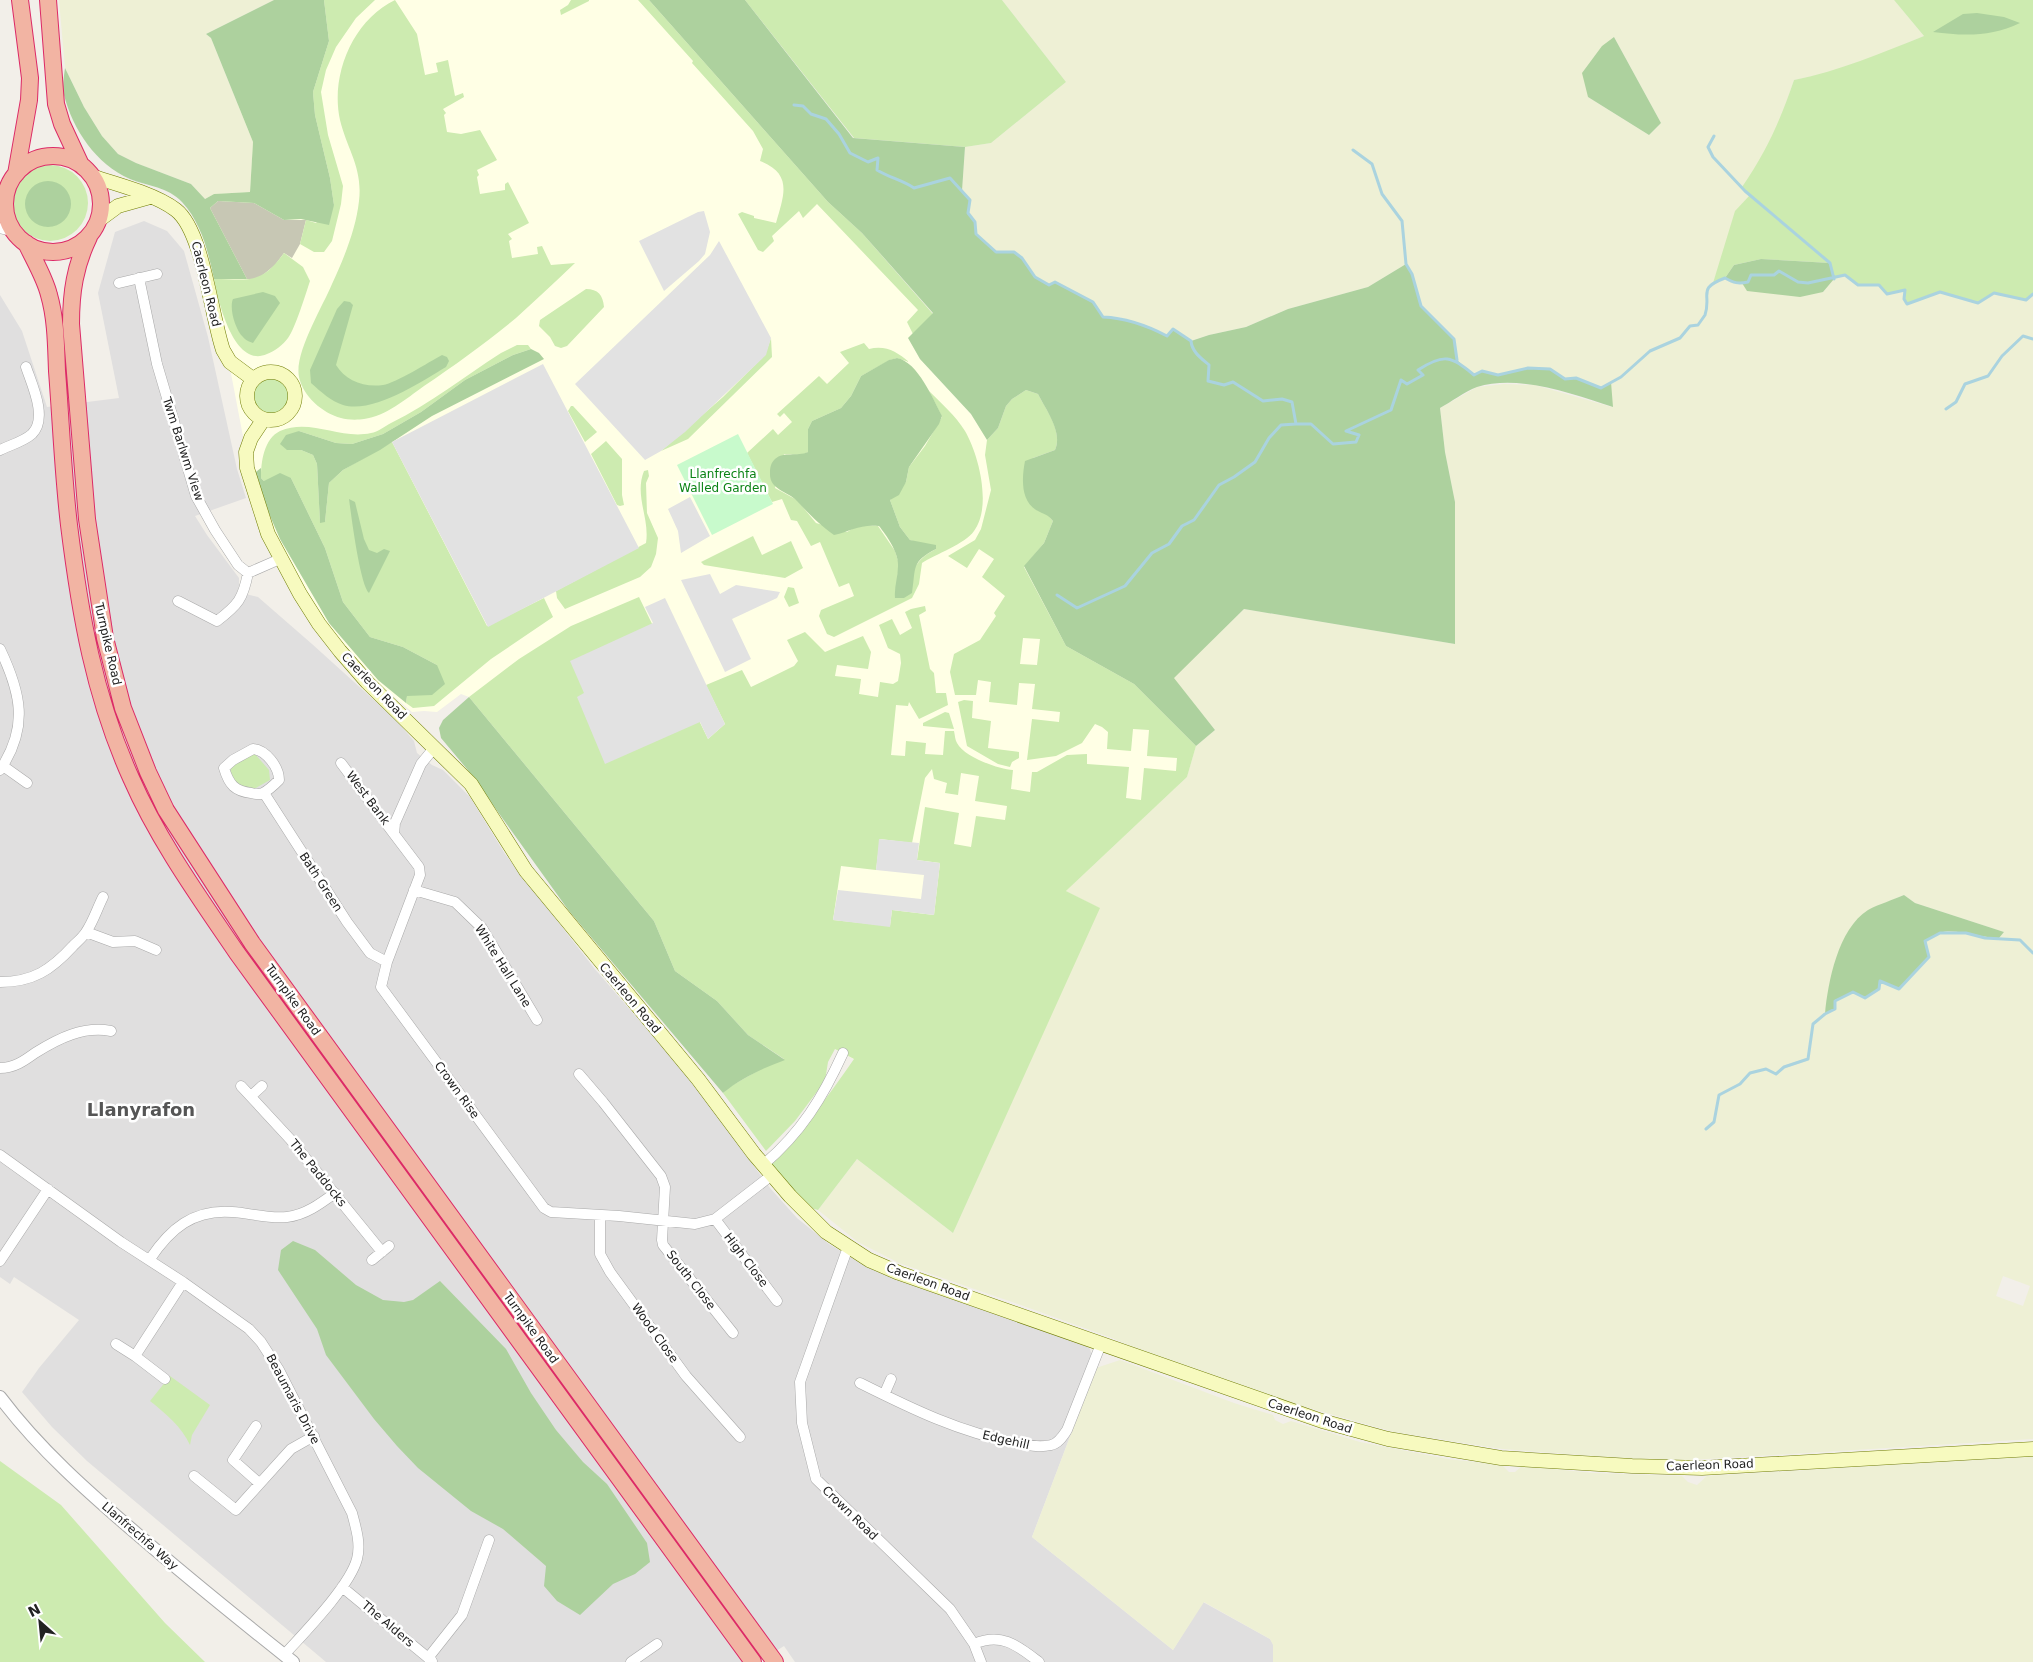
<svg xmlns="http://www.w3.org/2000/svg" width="2033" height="1662" font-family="'DejaVu Sans',sans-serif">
	<rect width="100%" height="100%" fill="#f2efe9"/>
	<path fill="#e0dfdf" d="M144,221L167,231L184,251L208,337L237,469L246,498L195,516L207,535L239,578V586L237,592L258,597L312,644L395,719L414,741L417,753L432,765L443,770L470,797L505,854L594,968L689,1078L770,1188L797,1218L829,1244L862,1264L906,1282L1083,1343L1090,1349L1096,1368L1032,1537L1173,1650L1203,1602L1270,1639L1274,1645L1273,1662H795L784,1646L759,1662H326L87,1461L52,1427L22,1392L39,1368L79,1320L14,1277L10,1284L0,1277V295L22,331L47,407L119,398L98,293L115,232Z"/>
	<path fill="#ffffe5" d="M274,0H649L933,314L909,339L920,359L971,414L1160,708L1196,746L1187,777L1066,891L1100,908L1028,1066L859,1062L835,1049L822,1063L717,1001L675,971L654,921L469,697L461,694L437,712L424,711L412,712L380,685L331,630L314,606L279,542L257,486L246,452L208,253L196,220L190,213L205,199Z"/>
	<path fill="#c7c7b4" d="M218,201L254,203L284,220H306L300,244L292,258L284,253L275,265L258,279H247L210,208Z"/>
	<path fill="#eef0d5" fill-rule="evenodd" d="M59,0H274L206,34L211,38L253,142L250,192L214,194L205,199L191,184L136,163L118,154L102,136L84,107L65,68Z
		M1002,0H1894L1924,36L1859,63L1823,74L1794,80L1780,121L1761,160L1742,187L1750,195L1713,282L1725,278L1735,283L1823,292L1834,279L1845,275L1858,285H1879L1905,290L1907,304L1940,292L1978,303L1994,293L2026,300L2033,294V1439L1691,1460H1648L1502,1449L1394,1432L1249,1391L1179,1367L1112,1338L1015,1303L899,1263L858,1242L818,1210L857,1159L953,1233L1099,908L1066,891L1187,777L1196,746L1215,730L1173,678L1244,609L1455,644V502L1445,452L1440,408L1477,387L1504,384L1535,385L1612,407L1601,388L1576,378L1565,379L1550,369L1528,368L1498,375L1482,371L1474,375L1457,360L1454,339L1421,306L1412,274L1406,264L1368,287L1288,309L1246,327L1209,335L1191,341L1173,329L1167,336L1157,331L1119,317H1103L1093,302L1049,285L1035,277L1022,258L996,252L976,234L975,222L968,213L970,200L962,191L965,147L991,143L1066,82ZM1614,37L1661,123L1649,135L1588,97ZM1904,895L1915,903L2004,932L1999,938H1985L1966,933H1940L1925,941L1880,981L1835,1001L1869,910ZM2003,1276L2030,1286L2023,1306L1996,1296Z
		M1120,1360L1234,1403L1273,1415L1275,1420L1283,1424L1291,1421L1360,1442L1448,1459L1502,1465L1509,1472H1515L1522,1466L1594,1473L1682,1476L1688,1482L1697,1485L1707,1476L2033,1456V1662H1273V1645L1270,1639L1204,1602L1173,1650L1032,1537L1096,1368Z"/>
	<path fill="#cdebb0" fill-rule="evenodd" d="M324,0H375L356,18L336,47L326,70L321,92L328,135L343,186L341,204L332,241L324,252H314L300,244L306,220L316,223L334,205L330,178L315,115L313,92L329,41Z
		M395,0L417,34L425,75L438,72L436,63L448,60L455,96L463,93L464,97L443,109L446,113L444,115L447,132L461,134L480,130L497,160L477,170L479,175L477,177L480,194L505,190V184L508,182L529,223L508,234L512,239L509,241L512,258L538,254L537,247L542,246L551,265L575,263C556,281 536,300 516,318C487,342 455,365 424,386C406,399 386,416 364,419C358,420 347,420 341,418C322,413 303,396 299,377C294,353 323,306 332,284C344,258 356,229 359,201C363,168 347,149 340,120C330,75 353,20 395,0Z
		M571,0H589V1L561,15L560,10L568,5Z
		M638,0H649L828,202L862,233L933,314L913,334L907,322L918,310L817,204L803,218L799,211L772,236L774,241L763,252L758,250L738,214L742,212L754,216V218L776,223C784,195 793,174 760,161L763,149L753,131L692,63L693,61Z
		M745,0H1002L1066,82L991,143L965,147L854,138Z
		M1894,0H2033V294L2026,300L1994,293L1978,303L1940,292L1907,304L1904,299L1905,290L1887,294L1879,285H1858L1845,275L1834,279L1830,263L1761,259L1734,265L1725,278L1713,283L1735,211L1750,195L1742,187C1767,151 1780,121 1794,80C1840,71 1881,53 1924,36Z
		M12 203a38 38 0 1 1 76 0a38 38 0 1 1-76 0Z
		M284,253L303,267L310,281C306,293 295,329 288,338C283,345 275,351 267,354C234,369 218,301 214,279C250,279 261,285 284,253Z
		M586,289C598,289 603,295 604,307L567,346L561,348L555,346L550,337L539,326L540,320Z
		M771,338L772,357L688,439L661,451L723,397L765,355Z
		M864,343L869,349C886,345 897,352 909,362L897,358L890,360L861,376L851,396L841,408L812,421L808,429V452L802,455L784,454L775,488L797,500L816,523L847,532L857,526H878L895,551L899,564L895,598H904C913,574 911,562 936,549L910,540L900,527L890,500L906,482L909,467L925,446L942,417L929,391C942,404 955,415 965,431C979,455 992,507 974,531C965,544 936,554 922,563L919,584L912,598L834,637L827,634L819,616L821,610L854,596L849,583L839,587L820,542L811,546L797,521L791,520L782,499L772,502L747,453L773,429L778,435L792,422L784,413L780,417L777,414L819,376L827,384L849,363L840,352Z
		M517,345H528L531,349L513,355L465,380L421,412L383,434L352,444L336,443L299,431L287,450H301L313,455L317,464L320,522H325L329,483L343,470L392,442L487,626L544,598L553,617L491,659L434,706L413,708L406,703L407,696L437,665L403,647L370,637L343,602L325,548L291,478L264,481L261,478C261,461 264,439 280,431C311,418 340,440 371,433C378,432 385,426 391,423C430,404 465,376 501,353Z
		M253 396a18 18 0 1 1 36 0a18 18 0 1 1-36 0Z
		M1026,390L1038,394C1046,410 1063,431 1055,450L1033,458L1035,509L1047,514L1053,521L1044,543L1024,567L1066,646L1134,684L1196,746L1187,777L1066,891L1100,908L953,1233L857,1159L818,1210L807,1207L770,1164C802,1131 828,1097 854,1059L835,1049L828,1062L825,1081L795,1121L766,1151L723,1093L731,1086L761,1069L784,1059L748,1035L717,1001L675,971L654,921L469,697L519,659L571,626L639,597L708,739L725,724L706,685L742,670L751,687L794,666L798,661L787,640L805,632L825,652L863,636L871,652L868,669L837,665L835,676L861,679L859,694L878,697L880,682L893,684L898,681L901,663L900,654L888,648L879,625L892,619L900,635L912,628L905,612L911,609L925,606L926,611L919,615L930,669L934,673L936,693H946L948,705L919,719L909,702L908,706L896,705L891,755L905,756L906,741L926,743L925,754L943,755L945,731H954C955,735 955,740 957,743C964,757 998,769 1013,770L1011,789L1030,792L1032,772H1037L1067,755L1087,754V764L1129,767L1126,798L1141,800L1144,768L1176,771L1177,758L1147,756L1149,730L1133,729L1131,751L1107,749L1108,732L1102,727L1095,724L1082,743L1056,756L1027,760L1032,719L1059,722L1060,712L1032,709L1035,684L1019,683L1017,705L989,702L991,682L978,680L976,695H955L950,672L954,654L980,640L996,616L994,613L1005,596L982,577L994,559L979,549L967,568L948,556L975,540L981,529L991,490L985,455L987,440L998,428L1006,406L1012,399ZM1023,638L1040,639L1037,665L1020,664ZM932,769L934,779L947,783L945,793L958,795L961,773L979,776L975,801L1007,806L1005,820L976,816L971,847L954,844L959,813L925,807L917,860L940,863L934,915L892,910L890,926L833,920L841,866L876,870L880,839L912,843L925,778Z
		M571,406H573L597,432L585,442L568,411Z
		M606,441L622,459V495L624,505L620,506L617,505L591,454Z
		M648,470L649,476L646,483L647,513L658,538L656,554L651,567L640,577L565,609L557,598L556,591L646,543C650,518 634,496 644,471Z
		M753,536L762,555L791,541L803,568L785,578L704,565L701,562Z
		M788,587L794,588L799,603L789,607L784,597Z
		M964,700L973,701L972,718L991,721L988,748L1019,752V758L1012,762L1010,767L998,764L967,746L958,702Z
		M945,712L949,713L954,729L923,726V723Z
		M255,754L269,770L270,780L254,789L236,785L230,773L231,768L247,755Z
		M170,1376L210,1405L192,1435L190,1445C182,1427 165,1413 150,1401Z
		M0,1461L61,1505L165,1623L205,1662H0Z"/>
	<path fill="#add19e" d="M274,0H324L329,41L313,92L315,115L330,178L334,205L329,225L301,219L284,220L254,203L218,201L210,208L247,279H214C208,252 202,224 182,202C168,187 148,186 130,179C96,164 73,130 64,95C62,87 64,76 65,68L84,107L102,136L118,154L136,163L191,184L205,199L214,194L250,192L253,142L211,38L206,34Z
		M649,0H745L853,138L965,147L962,191L970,200L968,213L975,222L976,234L996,252H1014L1022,258L1035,277L1049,285L1055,282L1093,302L1103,317C1125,318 1148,326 1167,336L1173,329L1191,341L1209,335L1246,327L1288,309L1368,287L1406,264L1412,274L1421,306L1454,339L1457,360L1473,375L1482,371L1498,375L1528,368L1550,369L1565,379L1576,378L1601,388L1611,382L1613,407C1573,394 1519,374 1477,387C1464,392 1451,402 1440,408L1445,452L1455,502V644L1244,609L1174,678L1215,730L1196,746L1134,684L1066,646L1024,566L1044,543L1053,521C1048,514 1043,514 1036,510C1020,500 1022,477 1025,461L1055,450C1063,432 1046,410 1038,394L1026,390L1012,399L1006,406L998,428L987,440L971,414L920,359L908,338L933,313L862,233L828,202Z
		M1977,13L2004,17L2020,23C1991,37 1964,36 1933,32L1963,14Z
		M1614,37L1661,123L1649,135L1588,97L1582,73L1602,46Z
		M25 204a23 23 0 1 1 46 0a23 23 0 1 1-46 0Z
		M1761,259L1830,263L1834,279L1823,292L1800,297L1747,291L1742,283H1735L1725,278L1734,265Z
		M263,292L275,296L280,303L253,343C250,342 245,340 243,337C235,329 229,308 233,299Z
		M344,301L350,302L353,305L336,365C345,380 364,388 383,385C396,383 429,362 442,355L447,357L449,361L446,367C421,382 373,414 343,405C331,401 321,392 311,383L310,370L337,309Z
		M531,349L539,353L544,359L432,416L380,450L343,470L329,483L325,522L320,523L317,464L313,455L301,450H287L280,444L286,435L299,431L336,443L352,444L383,434L421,412L465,380L513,355Z
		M897,358C918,362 933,399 942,416L939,424L909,467L906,482L899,495L890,500L900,527L910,540L936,545V549C911,562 916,567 912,593L904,598H895C894,587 898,577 898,566C899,553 887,536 879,526C860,524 851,531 834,535C819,524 810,515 797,501C788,491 769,490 770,473C770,467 771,463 775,459C784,451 797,457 808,452V429L812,421L841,408L851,396L861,376L889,360Z
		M261,468V478L264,481L280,473L291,478L325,548L343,602L370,637L403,647L437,665L445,684L432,695L407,696L406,703L378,680L329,623L280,539L257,486L253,474Z
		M349,499L355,502L364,539L369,550L377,553L384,549L390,551L369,593C360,585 351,514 349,499Z
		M469,697L654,921L675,971L717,1001L748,1035L785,1060C763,1068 741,1078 723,1093L569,911L467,769L441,738L439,728L443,720Z
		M1904,895L1915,903L2004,932L1999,938C1981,938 1956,928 1939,933C1935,935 1930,939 1926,941L1929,957L1899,989L1881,981L1879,989L1865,998L1853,992L1835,1000V1009L1825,1014C1828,982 1838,929 1868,910C1879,904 1893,900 1904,895Z
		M293,1241L315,1250L356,1285L383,1300L404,1302L413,1300L440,1281L506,1349L531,1393L556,1430L583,1462L607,1484L647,1543L650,1562L635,1574L613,1584L580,1615L557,1601L544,1586L546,1566L503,1529L471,1511L418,1468L397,1446L374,1419L326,1355L317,1329L278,1270L281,1250Z"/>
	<path fill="#c8facc" d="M738,434L773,504L712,535L677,465Z"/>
	<path fill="#e2e2e2" d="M704,211L710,232L705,254L699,261L664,291L639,241L698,212Z
		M719,241L771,338L766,355L685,432L661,451L645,460L575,384L710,255Z
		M543,364L639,548L488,627L392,442Z
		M690,497L710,536L681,553L678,531L668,509Z
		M710,574L720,594L736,585L780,592L777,598L732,619L751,659L725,672L681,580Z
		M665,598L725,724L708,739L700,722L605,764L577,697L584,693L570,661L653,623L645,607Z
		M879,839L919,843L917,860L940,863L934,915L892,910L890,927L833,920L838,890L921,899L924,875L876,870Z"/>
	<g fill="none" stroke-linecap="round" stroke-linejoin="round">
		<path stroke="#aad3df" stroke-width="3" d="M794,105L803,106L811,114L826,119L839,134L850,153L868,162L878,158L877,170C890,178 902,180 914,188L950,178L970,200L968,213L975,222L976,234L996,252H1014L1022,258L1035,277L1049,285L1055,282L1093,302L1103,317C1125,318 1148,326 1167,336L1173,329L1191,341C1192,352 1201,358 1209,365L1208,381L1224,385L1233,382L1263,401L1282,399L1292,402L1296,424H1311L1333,444L1356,442L1359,435L1346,431L1391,410L1401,380L1407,384L1423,375L1418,370C1444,353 1451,356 1474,375L1482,371L1498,375L1528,368L1550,369L1565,379L1576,378L1601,388L1621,377L1650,351L1680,338L1690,326L1698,325C1700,322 1703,318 1705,315C1712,294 1696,289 1725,278C1734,283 1738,284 1748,282L1751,275H1774L1779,271L1798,282L1808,283L1845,275L1858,285H1879L1887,294L1905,290L1904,299L1907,304L1940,292L1978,303L1994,293L2026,300L2033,294
			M1714,136L1708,147L1713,157L1745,191L1830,263L1834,279
			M1353,150L1372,164L1382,194L1402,221L1406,264L1412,274L1421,306L1454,339L1457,360
			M1946,409L1956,402L1965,384L1988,376L2002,356L2023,336L2033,339
			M1057,595L1077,608L1125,586L1152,553L1169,544L1182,526L1194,520L1219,485L1234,477L1255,462L1269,438L1281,425L1296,424
			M1706,1129L1714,1122L1719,1095L1740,1084L1750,1073L1766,1069L1776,1074L1784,1067L1808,1059L1813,1024L1825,1014L1835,1009V1001L1853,992L1865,998L1879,989L1880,981L1899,989L1929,957L1925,941L1940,933H1966L1985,938L2020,940L2033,953"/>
		<g stroke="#a9a9a9" stroke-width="11">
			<path id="minor" d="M0,194L7,191
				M0,228L15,232
				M139,278L157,364L196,496L215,530L238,565L248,573L280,559
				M119,283L157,274
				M0,450C10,445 23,442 32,434C48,418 32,385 26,367
				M178,601L217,621C238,605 243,599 248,573
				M0,649C21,693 29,727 0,770
				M434,748L421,764L395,823L394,834L419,867L420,875L387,962L381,987L544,1208L551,1212L619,1216L695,1224L715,1219L772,1175
				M253,749C266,750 279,767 279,780C274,785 269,790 263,793C259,795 256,794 251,793C235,791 229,785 224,768L233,760Z
				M341,763L394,834
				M3,766L27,783
				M264,793L347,922L370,953L387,962
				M414,890L455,902L482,928L537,1020
				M86,932L113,942L135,941L156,950
				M0,982C33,982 51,970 73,946C77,942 83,937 86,932C93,922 97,909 103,897
				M0,1068C14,1068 24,1061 35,1053C59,1038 83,1026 111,1031
				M579,1074L603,1102L661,1176L665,1187L662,1240L663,1245L733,1333
				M241,1086L290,1139L382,1252
				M251,1096L262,1086
				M0,1155L121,1242L183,1282L249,1329L261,1342L279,1370L352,1513C356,1528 361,1544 357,1559C350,1586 304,1633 284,1655
				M763,1165C801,1133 823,1097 843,1053
				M600,1216V1254L610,1272L686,1376L740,1437
				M715,1219L777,1301
				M848,1247L800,1382L802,1423L816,1479L950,1609L974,1644L981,1662
				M150,1259C170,1229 193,1209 232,1212C250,1213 268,1219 287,1217C305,1215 320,1204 335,1193
				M372,1260L389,1246
				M0,1261L48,1189
				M116,1344L135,1356
				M165,1379L135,1356L183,1282
				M860,1383C910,1408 961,1433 1017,1443C1028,1445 1039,1448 1051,1445C1058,1444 1063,1436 1067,1430L1101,1344
				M884,1395L891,1379
				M256,1426L233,1460L259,1483
				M194,1476L236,1510L291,1449L314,1436
				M342,1587L432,1661
				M974,1644C1002,1632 1018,1646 1039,1662
				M428,1658L462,1615L489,1540
				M631,1662L657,1644"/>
		</g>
		<g stroke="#a9a9a9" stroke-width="14">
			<path id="tertiary" d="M0,1397C39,1449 88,1492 137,1534C188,1578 240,1620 293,1662"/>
		</g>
		<g stroke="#707d05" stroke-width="15">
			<path id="secondary" d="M94,177C117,184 157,195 176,210C203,231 211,315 223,350L230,362L253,379
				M99,220L118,206L150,197
				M247 396a24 24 0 1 1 48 0a24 24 0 1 1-48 0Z
				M263,420L251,438L246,452L247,468L268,534L300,594L319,624L340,651L367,682L471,784L526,871L698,1079L754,1154L790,1196L826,1232L869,1260L899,1273L1322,1421L1388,1439L1501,1458L1632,1466L1702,1468L2033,1449"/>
		</g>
		<g stroke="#dc2a67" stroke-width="18">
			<path id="trunk" d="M48,0L56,104L62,124L81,165
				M5 204a48 48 0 1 1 96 0a48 48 0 1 1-96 0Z
				M16,174L29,100L30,78L20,0
				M89,237C75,266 71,292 71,324L87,519L105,638L123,708L148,772L166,810L252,943L775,1662
				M26,243C34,260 45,278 49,295C56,319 56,346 57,371C61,422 63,474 69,525C80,614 94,696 131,778C158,840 199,897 237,953L753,1662"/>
		</g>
		<use href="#minor" stroke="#fff" stroke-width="10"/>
		<use href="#tertiary" stroke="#fff" stroke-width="12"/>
		<use href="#secondary" stroke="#f7fabf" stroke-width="14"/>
		<use href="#trunk" stroke="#f2b4a3" stroke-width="16"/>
	</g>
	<g text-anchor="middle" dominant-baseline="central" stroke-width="5" stroke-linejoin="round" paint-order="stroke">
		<g font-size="12" fill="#222" stroke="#fff">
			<text transform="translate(206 284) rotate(76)">Caerleon Road</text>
			<text transform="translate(183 449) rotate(72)">Twm Barlwm View</text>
			<text transform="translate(108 644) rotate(77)">Turnpike Road</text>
			<text transform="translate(374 686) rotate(46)">Caerleon Road</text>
			<text transform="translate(368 798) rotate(53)">West Bank</text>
			<text transform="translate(321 882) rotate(57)">Bath Green</text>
			<text transform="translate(503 966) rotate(58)">White Hall Lane</text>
			<text transform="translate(630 998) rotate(50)">Caerleon Road</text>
			<text transform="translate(293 1000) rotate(54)">Turnpike Road</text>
			<text transform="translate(457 1090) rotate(54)">Crown Rise</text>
			<text transform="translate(318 1173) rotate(51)">The Paddocks</text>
			<text transform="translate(746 1260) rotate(53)">High Close</text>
			<text transform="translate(691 1280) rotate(52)">South Close</text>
			<text transform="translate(928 1282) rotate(20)">Caerleon Road</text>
			<text transform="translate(531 1328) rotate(54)">Turnpike Road</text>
			<text transform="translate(655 1333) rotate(54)">Wood Close</text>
			<text transform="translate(293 1399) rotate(62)">Beaumaris Drive</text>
			<text transform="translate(1310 1416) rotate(18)">Caerleon Road</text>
			<text transform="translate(1006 1440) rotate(13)">Edgehill</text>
			<text transform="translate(1710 1465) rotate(-2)">Caerleon Road</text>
			<text transform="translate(850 1513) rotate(44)">Crown Road</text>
			<text transform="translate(140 1536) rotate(41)">Llanfrechfa Way</text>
			<text transform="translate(388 1624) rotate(40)">The Alders</text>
		</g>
		<g font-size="12" fill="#0c8416" stroke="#fff">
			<text x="723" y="474">Llanfrechfa<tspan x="723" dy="14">Walled Garden</tspan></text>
		</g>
		<g font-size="18" font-weight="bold" fill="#555" stroke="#fff">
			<text x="141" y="1109">Llanyrafon</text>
		</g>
	</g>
	<g transform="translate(40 1622) rotate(333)" stroke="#ffffff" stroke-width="4" paint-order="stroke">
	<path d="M0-4L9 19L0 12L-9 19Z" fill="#222222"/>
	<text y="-8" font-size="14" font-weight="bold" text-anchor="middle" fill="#222222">N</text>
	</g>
</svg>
